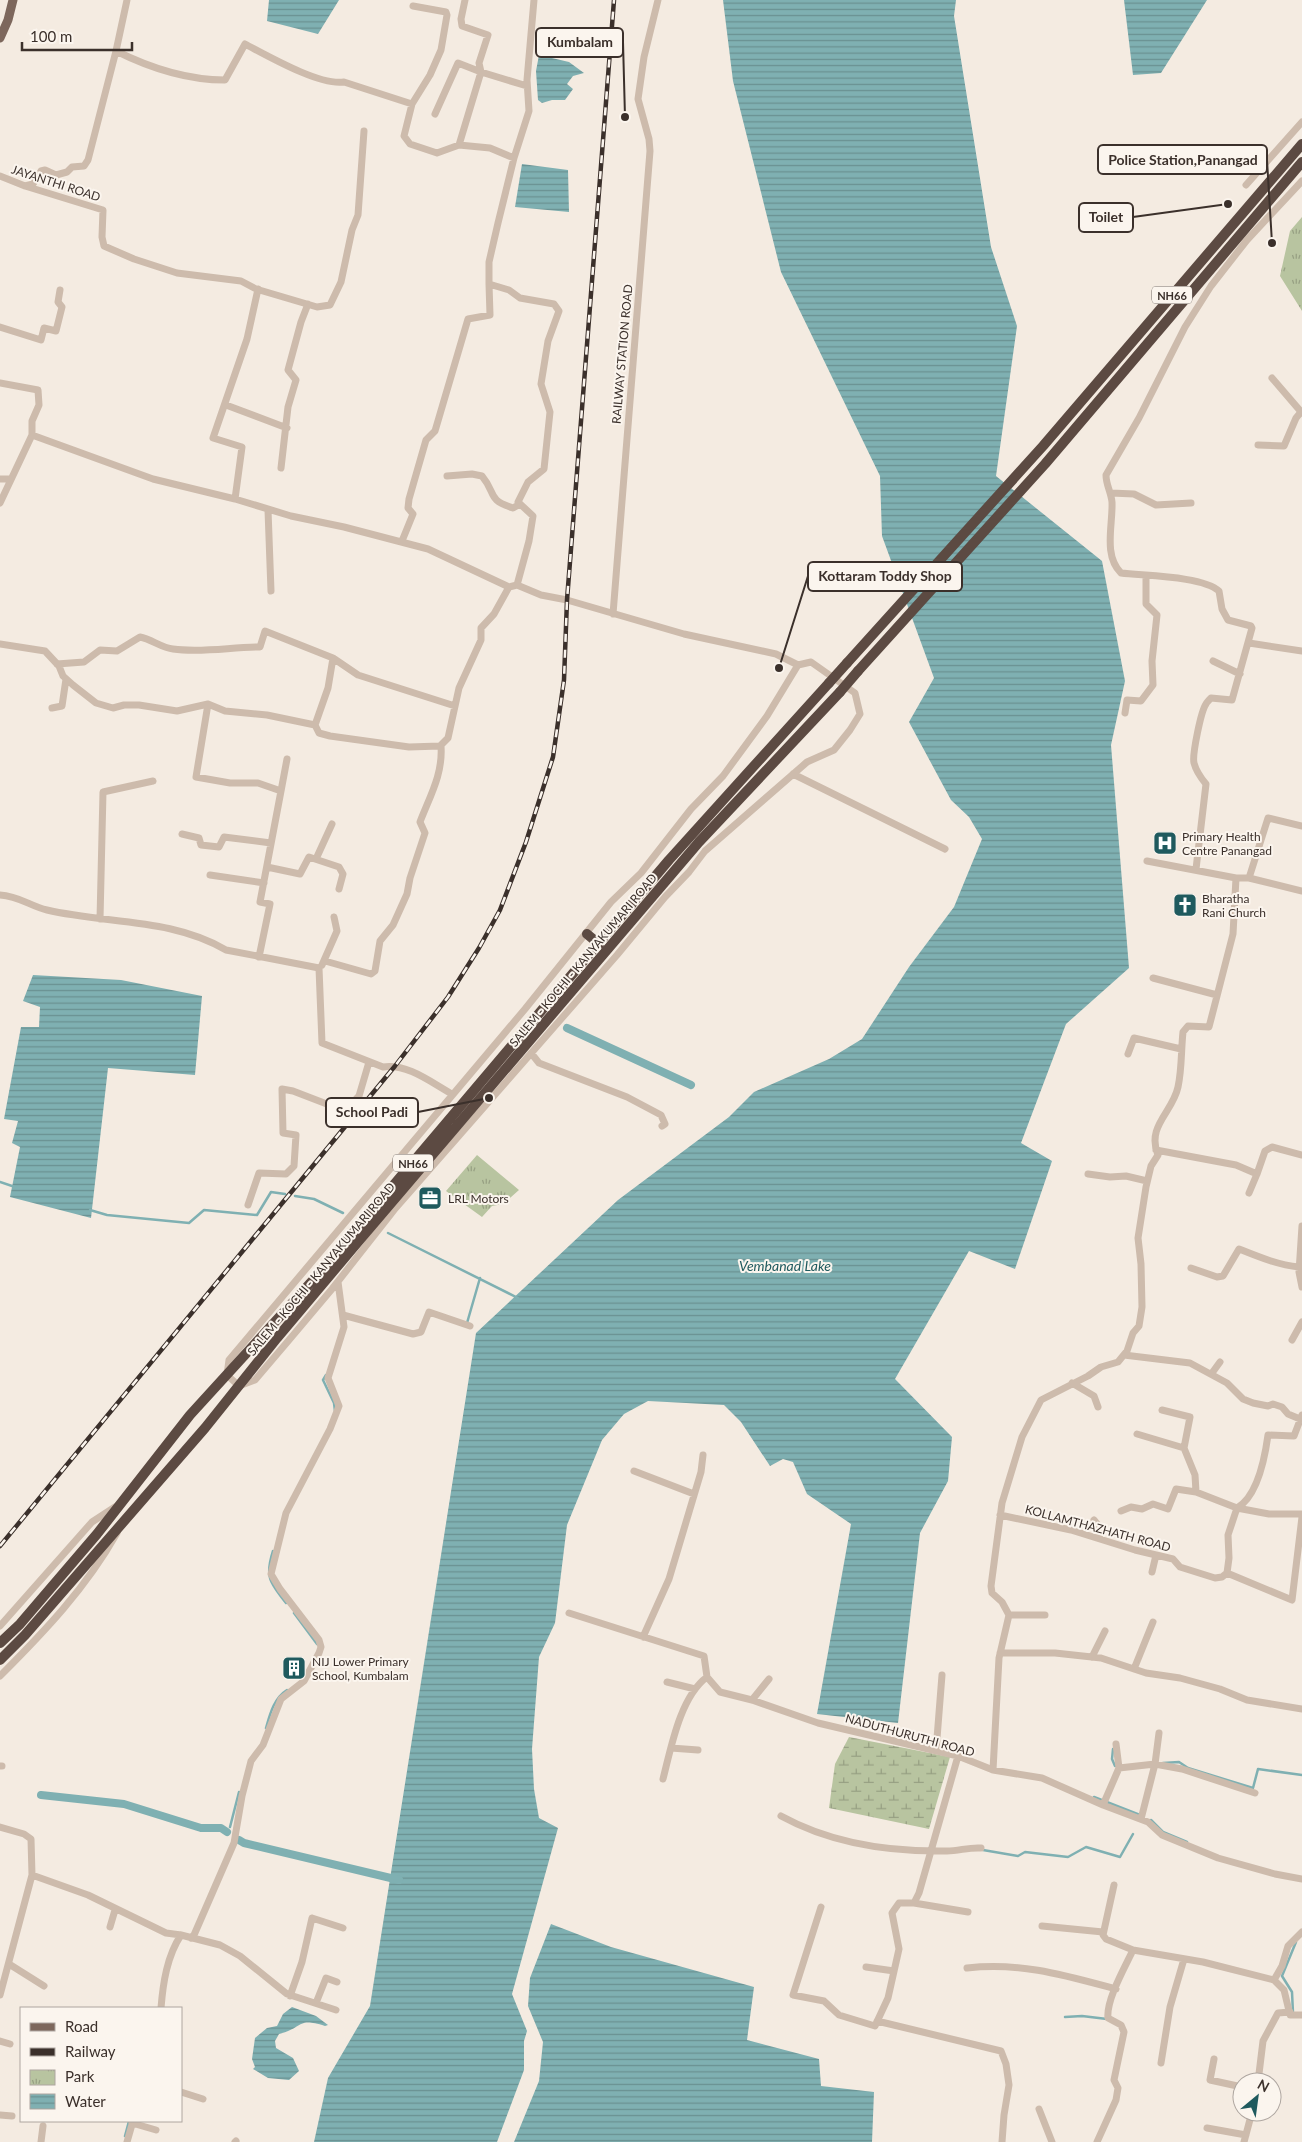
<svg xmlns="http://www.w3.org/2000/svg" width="1302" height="2142" font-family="Lato,sans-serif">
	<defs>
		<pattern id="wetland-marsh" width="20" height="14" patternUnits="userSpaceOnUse" patternTransform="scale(1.25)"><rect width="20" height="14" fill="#b8c4a0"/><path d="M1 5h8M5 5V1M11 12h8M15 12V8" fill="none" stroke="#97a083"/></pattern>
		<pattern id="park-tufts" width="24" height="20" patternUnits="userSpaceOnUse" patternTransform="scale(1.25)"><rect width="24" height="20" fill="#b8c4a0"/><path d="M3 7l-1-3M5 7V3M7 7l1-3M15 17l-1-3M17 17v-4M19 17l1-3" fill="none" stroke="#97a083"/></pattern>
		<pattern id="water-rules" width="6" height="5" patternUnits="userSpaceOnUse" patternTransform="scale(1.25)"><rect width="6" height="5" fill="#7fb0b2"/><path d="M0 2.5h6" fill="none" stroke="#699091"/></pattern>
	</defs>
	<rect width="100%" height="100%" fill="#f4ebe1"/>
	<path fill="url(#wetland-marsh)" d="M849,1737L950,1757L929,1829L829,1808L835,1764Z"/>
	<path fill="url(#park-tufts)" d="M1302,217V311L1280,276L1290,231Z
		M477,1155L519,1190L503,1204L492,1206L482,1217L446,1191Z"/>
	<path fill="url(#water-rules)" d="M269,0H339L318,34L267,21Z
		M723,0H956L954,16L991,247L1017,326L996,476L1102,561L1125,681L1111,745L1129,968L1066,1024L1021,1143L1052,1161L1015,1269L969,1251L895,1379L952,1437L948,1481L920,1533L898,1723L817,1714L851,1524L807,1494L793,1462L783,1459L770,1466L741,1422L724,1405L648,1401L624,1414L602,1440L567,1525L555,1623L539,1657L532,1749L534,1789L539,1818L558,1828L512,1994L527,2031L524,2041V2070L497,2142H314L328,2078L370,2006L476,1333L618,1200L729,1117L754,1092L829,1059L862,1039L909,967L954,907L982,839L969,817L951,800L909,722L934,678L882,536L880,476L781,272L733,81Z
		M1124,0H1207L1161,73L1133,75Z
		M539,55L569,62L584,73L573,76L567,84L573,89L565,100H552L542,103L538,100L536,71Z
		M522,164L568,170L569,212L515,207Z
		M33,975L121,980L202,996L195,1075L108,1068L91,1218L10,1197L20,1147L12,1143L18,1121L4,1119L21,1027H39L40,1007L23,1001Z
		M551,1924L611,1947L754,1987L747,2040L819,2059L821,2086L874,2092L872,2142H514L539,2081L543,2042L528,2006L530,1978Z
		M292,2007L316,2016L328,2025L325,2026C296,2017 304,2028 279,2034L275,2041L276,2048L293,2058L299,2071L289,2080L268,2078L253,2069L255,2067L252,2059L255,2038L267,2028L277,2026L283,2014Z"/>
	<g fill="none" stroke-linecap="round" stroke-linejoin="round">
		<path stroke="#7fb0b2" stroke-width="2.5" d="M0,1182L15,1187
			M295,1196L314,1199L343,1213
			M90,1210L107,1215L189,1223L204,1210L257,1215L271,1192L285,1194
			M388,1233L518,1298
			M467,1323L480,1278
			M326,1375L323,1380L334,1403L335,1411
			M273,1551C265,1576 269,1582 286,1603
			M294,1613L317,1644
			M266,1728C270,1714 274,1698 287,1690
			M1113,1749L1112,1759L1115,1766H1118
			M1163,1763L1179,1762L1188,1768L1253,1788L1258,1769L1302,1775
			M1094,1797L1140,1815
			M1151,1820L1163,1832L1187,1842
			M230,1827L239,1792
			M983,1850L1018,1856L1025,1852L1068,1857L1086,1847L1120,1857L1133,1834
			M1293,2013L1292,1992L1282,1976L1296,1942
			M1065,2017L1082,2016L1107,2019
			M125,2136L129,2121"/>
		<path stroke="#7fb0b2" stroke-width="8" d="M567,1028L691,1085
			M41,1795L124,1804L201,1828H221L227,1832
			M239,1840L244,1843L399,1880"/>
		<path stroke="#cdbbac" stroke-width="7" d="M127,0L116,51C150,68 187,80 225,80L245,44C268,56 320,86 344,82L412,104L404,136L410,144L437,153L459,145L490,148L514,158
			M465,0L461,19L462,26L488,35L479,63L481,72L527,86
			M412,104L430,75L441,50L447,15L446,12L413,6
			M435,114L458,63L481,72L459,145
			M0,176L25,186L103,210L102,237L104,246L134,259L177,273L241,281L256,289L317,307L330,305L341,282L352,230L358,215L364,131
			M1246,185L1302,122
			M25,186L33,184L41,171L45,170L56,175L67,172L72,167L84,166L88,160L116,51
			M0,327L41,340L44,328L56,331L62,307L58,302L60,290
			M1272,378L1302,413
			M0,383L38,390L39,405L32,421V435L153,479L235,499L291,516L344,527L428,549L509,587L517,585L541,595L567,600L684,634L776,654L798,665
			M226,405L287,428
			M1258,445L1284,446L1296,418L1301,412
			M281,468L288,407L296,380L288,370L301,322L308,304
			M447,476L472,474L482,476C497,494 486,499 513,508L520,504
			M0,479H10
			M1111,493L1134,494L1156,505L1191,503
			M235,499L242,447L213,438L247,339L258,289
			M0,503L32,435
			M268,510L271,591
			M402,541L413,514L408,508L409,499L426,440L435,431L468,319L490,315L489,284
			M517,585L529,541L533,516L518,502L528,482L544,469L550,412L541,384L548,341L559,311L554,304L520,298L509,290L489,284V262L498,223L514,158L529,111L527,80L534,0
			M613,614L650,151L649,139L638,99L644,57L658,0
			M1249,643L1302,651
			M0,644L45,651L59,666L63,676L73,685L96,703L113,708L124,705H139L177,711L208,704L225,711L267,715L315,725L319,733L330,736L409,747L440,746L448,738L459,688L481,640V628L494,614L509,587
			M1213,661L1240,674
			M811,662L855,693L860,714L850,730L834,750L807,762L705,851L689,872L665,897L617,955L394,1210L332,1289L289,1340L255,1380L239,1386L227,1375L229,1360L525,1009L611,902L641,873L691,809L723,776L767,716L798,665Z
			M57,664L84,662L100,650L117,651L140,637C151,639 162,648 173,649C202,653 231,647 260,647L265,631L333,658L358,675L455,706
			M208,704L196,777L230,783H258L281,791L260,902L270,904L259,957
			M52,708L62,706L66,679
			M1125,713L1127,700L1141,701L1153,685L1152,661L1157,615L1146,604V576
			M315,725L328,688L333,658
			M793,774L945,849
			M281,791L287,759
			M182,834L199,838L201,845L219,847L224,837L271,843
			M316,859L332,824
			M1147,861L1236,878H1249L1302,891
			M267,867L300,874L309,857L339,867L343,874L339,889
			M1196,869L1206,784C1201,778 1196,771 1194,763C1192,755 1201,711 1206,704C1206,703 1211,698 1211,698L1232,700L1252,628L1251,626L1228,620L1222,609L1219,591C1202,576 1145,576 1121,573C1103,555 1113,525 1112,502C1111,492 1106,485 1106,475L1139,418L1185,327L1211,286L1247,240L1302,181
			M210,875L264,883
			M1249,878L1268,818L1302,826
			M0,895C19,896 30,906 47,910C107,924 172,918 226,950L319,968L322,1043L383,1067C407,1063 432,1083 452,1094
			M100,919L103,792L153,781
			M325,961L371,974L375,971L380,941L393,925L407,894L410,878L425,833L420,822C430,796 443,774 441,746
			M322,965L337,931L334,917
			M1153,978L1217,995
			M531,1053L539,1063L627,1097L661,1115L665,1124L662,1126
			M1128,1054L1134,1038L1181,1049
			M1156,1150L1236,1165L1257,1174L1265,1151L1272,1147L1302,1155
			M1088,1174L1110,1177L1126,1176L1147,1181
			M1249,1193L1257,1174
			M248,1205L259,1173L286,1174L294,1166L296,1135L283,1133L282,1089L293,1091L345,1111L359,1096L369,1062
			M1302,1226L1299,1272L1302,1287
			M1191,1268L1217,1277L1223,1276L1239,1249C1259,1257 1278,1265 1299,1267
			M343,1315L413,1334L421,1332L429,1312L470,1326
			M1292,1340L1302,1322
			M1124,1355L1190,1363L1227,1383L1243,1399L1253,1403L1268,1406L1273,1404L1282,1407L1288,1414L1300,1419
			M1212,1373L1220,1362
			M1072,1383L1094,1396L1098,1407
			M1162,1410L1190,1417L1184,1448L1195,1475L1196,1492L1237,1508L1269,1514H1302
			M1137,1434L1184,1448
			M634,1471L694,1494
			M1121,1511L1131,1507L1142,1509L1153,1504L1168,1509L1176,1489L1196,1492
			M1000,1515L1071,1530L1135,1550L1173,1559L1180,1567L1215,1578L1222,1577L1227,1573L1229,1558L1228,1535L1237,1508C1258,1496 1265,1457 1268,1435L1294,1436L1302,1415
			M1094,1520L1101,1529L1099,1538
			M1152,1572L1156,1555
			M1227,1573L1292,1600L1302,1517
			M569,1613L704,1656L707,1677L720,1692L752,1700L818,1723L958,1756L993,1770L1042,1778L1103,1805L1148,1822L1162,1835L1218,1858L1275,1874L1302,1879
			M1009,1615H1045
			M0,1626L92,1522L115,1507
			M643,1637L669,1579L701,1472L703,1455
			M1000,1653H1055L1101,1658L1146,1673L1180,1678L1220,1689L1247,1700L1302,1709
			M1092,1657L1105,1631
			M1134,1669L1153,1622
			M0,1676C44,1632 86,1588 117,1533
			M667,1682L695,1689
			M752,1700L769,1679
			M1116,1744L1119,1768
			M671,1748L698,1750
			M936,1751L942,1675
			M0,1766H2
			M993,1770L999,1658L1009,1615L1002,1602L992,1593L991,1586L1002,1503L1022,1437L1041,1400L1088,1376L1101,1367L1118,1362L1127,1351L1133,1333L1139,1326L1142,1307L1141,1264L1138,1238L1146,1187L1151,1166L1158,1155C1146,1126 1173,1112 1178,1087C1182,1069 1181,1050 1183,1032L1188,1026L1209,1027L1233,934L1236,878
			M663,1779C671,1748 680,1697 707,1677
			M1103,1805L1119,1768L1155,1764L1182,1769L1255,1793
			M781,1816C832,1844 890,1852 947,1851C959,1851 969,1847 981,1848
			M1141,1819L1155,1764L1159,1733
			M0,1827L24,1834L31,1839L32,1875L0,1995
			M32,1875L88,1895L166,1933L181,1935L220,1945L240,1956L287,1994L336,2010
			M1114,1885L1103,1935L1106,1939L1133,1950
			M914,1903L968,1912
			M821,1907L793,1995L824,2001L839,2015L875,2026L888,1998L899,1949L892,1913L899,1903H914L919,1893L958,1756
			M1042,1926L1103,1932
			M110,1927L115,1910
			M1302,1932L1288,1946L1282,1966L1274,1980L1284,1990L1290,2015H1302
			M191,1938L194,1935L234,1843L242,1796L251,1761L263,1745L281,1699L304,1681L319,1653L321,1647L319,1640L280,1589L271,1574L286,1513L330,1429L339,1406L328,1378L344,1327L338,1282
			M9,1964L44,1986
			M866,1967L894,1971
			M967,1968C1021,1962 1064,1975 1116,1989
			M290,1996L302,1962L312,1918L343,1928
			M316,2003L326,1978L337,1982
			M161,2008C163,1983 167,1956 181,1935
			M877,2021L1001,2051L1006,2064L1009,2085L1004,2115L1002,2142
			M0,2041L10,2044
			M1214,2059L1210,2080L1242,2087
			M1161,2063L1170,2007L1184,1959
			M1258,2082L1263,2041L1278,2013L1290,2012
			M181,2092L203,2099
			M1039,2109L1052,2142
			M0,2115L12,2116
			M132,2123L156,2130
			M1207,2128L1246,2135
			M41,2142L43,2126
			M127,2142L133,2121
			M235,2142L236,2141
			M1097,2142L1116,2100L1118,2088L1114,2080L1124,2032L1121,2025L1108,2018C1106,2000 1125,1967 1133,1950L1203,1962L1274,1980
			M1244,2142L1252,2112"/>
		<path stroke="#7d675c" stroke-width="9" d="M0,38L8,20L13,0"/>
		<path stroke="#5c4a42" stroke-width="10" d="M847,663L1043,446L1302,144
			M858,671L1045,464L1302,162
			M587,934L599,944
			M0,1643L20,1624L97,1534L190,1415L314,1279L669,860L829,683
			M0,1660L25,1635L205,1428L277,1338L357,1243L699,842L840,692"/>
		<g stroke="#3b302b" stroke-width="4.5">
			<path id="rail" d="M0,1546L395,1066L448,997L479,948L500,910L526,842L553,757L564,680L567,600L614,0"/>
		</g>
		<use href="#rail" stroke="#fbf5ee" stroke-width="2.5" stroke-dasharray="8" stroke-linecap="butt"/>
		<path stroke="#5c4a42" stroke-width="10" d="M829,683L847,663
			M840,692L858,671"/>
	</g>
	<defs>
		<g id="hospital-square" transform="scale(1.25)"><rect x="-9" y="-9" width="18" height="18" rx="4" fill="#1f5a5e" stroke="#fbf5ee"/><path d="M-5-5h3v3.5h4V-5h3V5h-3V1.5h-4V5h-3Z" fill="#fff"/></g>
		<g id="church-square" transform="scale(1.25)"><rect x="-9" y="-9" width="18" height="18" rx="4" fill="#1f5a5e" stroke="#fbf5ee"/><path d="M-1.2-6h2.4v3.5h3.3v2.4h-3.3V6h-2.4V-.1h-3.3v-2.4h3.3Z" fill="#fff"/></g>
		<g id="office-square" transform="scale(1.25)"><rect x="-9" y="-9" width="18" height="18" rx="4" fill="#1f5a5e" stroke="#fbf5ee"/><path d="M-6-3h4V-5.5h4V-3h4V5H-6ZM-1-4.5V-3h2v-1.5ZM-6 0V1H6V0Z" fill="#fff"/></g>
		<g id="building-square" transform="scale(1.25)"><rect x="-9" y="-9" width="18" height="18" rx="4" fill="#1f5a5e" stroke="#fbf5ee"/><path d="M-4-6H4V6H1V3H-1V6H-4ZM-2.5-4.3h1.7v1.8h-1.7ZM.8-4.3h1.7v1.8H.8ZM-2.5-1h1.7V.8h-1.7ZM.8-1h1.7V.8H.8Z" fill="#fff"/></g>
	</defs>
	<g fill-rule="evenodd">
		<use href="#hospital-square" x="1165" y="843"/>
		<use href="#church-square" x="1185" y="905"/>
		<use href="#office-square" x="430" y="1198"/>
		<use href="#building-square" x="294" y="1668"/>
	</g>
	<g text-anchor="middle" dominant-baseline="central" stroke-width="4" stroke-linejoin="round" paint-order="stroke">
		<g fill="#fbf5ee" stroke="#756b66" stroke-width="1">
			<rect x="1152" y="286.5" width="40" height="17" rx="4"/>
			<rect x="393" y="1154.5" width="40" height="17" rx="4"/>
		</g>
		<g font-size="11" font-weight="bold" fill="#3b302b">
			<text x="1172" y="295">NH66</text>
			<text x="413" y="1163">NH66</text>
		</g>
		<g font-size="12" fill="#3b302b" stroke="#fbf5ee">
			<text transform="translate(56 183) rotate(18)">JAYANTHI ROAD</text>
			<text transform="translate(622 354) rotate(-85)">RAILWAY STATION ROAD</text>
			<text transform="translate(583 960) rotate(-50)">SALEM - KOCHI - KANYAKUMARI ROAD</text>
			<text transform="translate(321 1269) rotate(-50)">SALEM - KOCHI - KANYAKUMARI ROAD</text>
			<text transform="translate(1098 1528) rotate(15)">KOLLAMTHAZHATH ROAD</text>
			<text transform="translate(910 1735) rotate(15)">NADUTHURUTHI ROAD</text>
		</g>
		<g font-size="12" fill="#3b302b" stroke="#fbf5ee" text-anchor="start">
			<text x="1182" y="836">Primary Health<tspan x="1182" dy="14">Centre Panangad</tspan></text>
			<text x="1202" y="898">Bharatha<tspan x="1202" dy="14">Rani Church</tspan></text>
			<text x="448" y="1198">LRL Motors</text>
			<text x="312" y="1661">NIJ Lower Primary<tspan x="312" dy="14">School, Kumbalam</tspan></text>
		</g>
		<g font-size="14" font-style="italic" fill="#1f5a5e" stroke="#fbf5ee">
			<text x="785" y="1265">Vembanad Lake</text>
		</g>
	</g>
	<path fill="none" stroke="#3b302b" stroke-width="2" d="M625 117L623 42M1272 243L1267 160M1228 204L1133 217M779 668L808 576M489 1098L418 1112"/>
	<g fill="#3b302b" stroke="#fbf5ee" stroke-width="2">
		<circle cx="625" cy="117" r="5"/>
		<circle cx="1272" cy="243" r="5"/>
		<circle cx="1228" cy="204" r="5"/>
		<circle cx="779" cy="668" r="5"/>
		<circle cx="489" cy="1098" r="5"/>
	</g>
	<g fill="#fbf5ee" stroke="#3b302b" stroke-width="2">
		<rect x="536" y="28" width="87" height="29" rx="5"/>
		<rect x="1098" y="145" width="169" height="29" rx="5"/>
		<rect x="1079" y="203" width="54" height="29" rx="5"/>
		<rect x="808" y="562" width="154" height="29" rx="5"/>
		<rect x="326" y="1098" width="92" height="29" rx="5"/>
	</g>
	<g font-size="14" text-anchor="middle" font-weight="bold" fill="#3b302b">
		<text x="580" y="47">Kumbalam</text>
		<text x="1183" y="165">Police Station,Panangad</text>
		<text x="1106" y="222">Toilet</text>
		<text x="885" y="581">Kottaram Toddy Shop</text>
		<text x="372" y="1117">School Padi</text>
	</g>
	<rect x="20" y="2007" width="162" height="115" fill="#fbf5ee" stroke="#aea6a0"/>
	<rect x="30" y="2023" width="25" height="8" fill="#7d675c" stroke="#aea6a0"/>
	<text x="65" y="2032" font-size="15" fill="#3b302b">Road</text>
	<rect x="30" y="2048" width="25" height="8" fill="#3b302b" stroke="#aea6a0"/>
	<text x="65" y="2057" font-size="15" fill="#3b302b">Railway</text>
	<rect x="30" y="2070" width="25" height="15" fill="url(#park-tufts)" stroke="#aea6a0"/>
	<text x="65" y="2082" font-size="15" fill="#3b302b">Park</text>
	<rect x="30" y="2094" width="25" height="15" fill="url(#water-rules)" stroke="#aea6a0"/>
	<text x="65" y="2107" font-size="15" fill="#3b302b">Water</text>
	<g transform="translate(1257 2097) rotate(29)"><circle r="24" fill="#fbf5ee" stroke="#aea6a0"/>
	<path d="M0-4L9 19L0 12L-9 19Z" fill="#1f5a5e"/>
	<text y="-8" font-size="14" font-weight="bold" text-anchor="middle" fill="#3b302b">N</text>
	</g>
	<path d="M22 42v8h110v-8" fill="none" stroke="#3b302b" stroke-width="2.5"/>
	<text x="30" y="42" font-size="15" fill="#3b302b" stroke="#fbf5ee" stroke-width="4" paint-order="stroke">100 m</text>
</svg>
